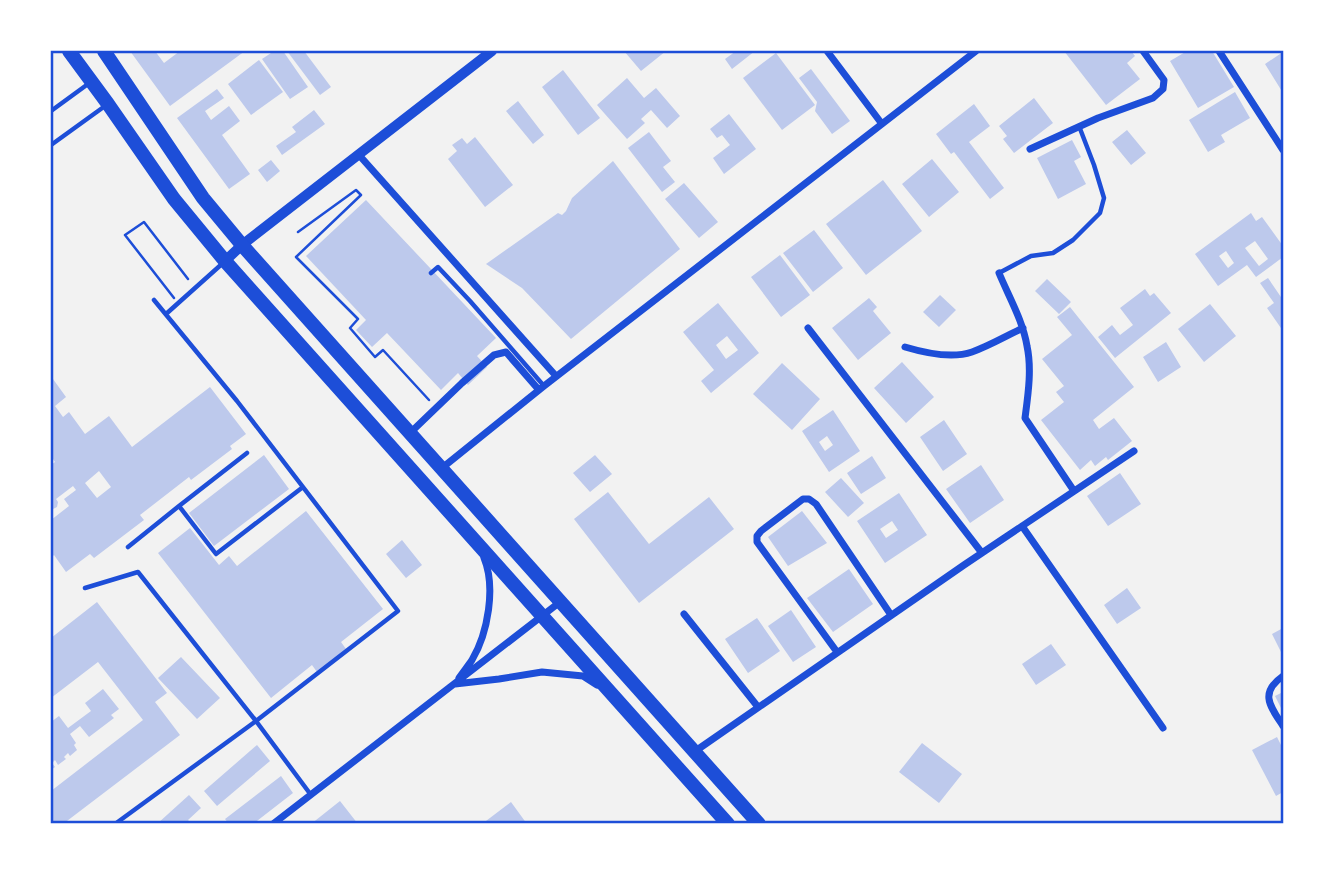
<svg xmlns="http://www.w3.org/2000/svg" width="1334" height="875" font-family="Raleway,sans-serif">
	<rect width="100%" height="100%" fill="#f2f2f2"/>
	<path fill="#bdc9ec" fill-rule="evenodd" d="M130,51H155L164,63L180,51H245L170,106Z
		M274,51H283L308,87L290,99L262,59Z
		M287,51H304L331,87L320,95Z
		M624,51H666L641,71Z
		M736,51H755L732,69L725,59Z
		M1064,51H1131L1135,56L1127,63L1140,79L1106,105Z
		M1187,51H1212L1234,87L1198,108L1170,61Z
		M1283,52V93L1265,64Z
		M776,53L815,105L782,130L743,78Z
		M259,60L283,92L251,115L228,84Z
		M811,69L850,121L832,134L815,111L817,102L799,78Z
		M563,70L600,118L578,135L542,87Z
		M627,78L644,98L656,88L680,116L667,128L651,110L641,119L645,123L627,139L597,105Z
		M217,89L224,98L205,111L211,120L229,106L240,121L222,135L250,174L229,189L177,118Z
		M1235,92L1250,118L1221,135L1225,142L1208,152L1189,120Z
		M1034,98L1053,123L1014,153L1003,139L1007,136L999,126Z
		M518,101L544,135L533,144L506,111Z
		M974,104L990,126L969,142L1004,188L990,199L954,152L951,154L936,134Z
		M314,110L325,124L282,155L276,146L296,132L292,127Z
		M729,114L756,149L724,174L713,158L730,145L722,135L717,138L710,129Z
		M1127,130L1146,153L1131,165L1112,142Z
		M649,132L671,161L663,167L675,182L662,192L628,148Z
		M475,137L513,185L485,207L448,159L457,151L452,145L462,138L467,144Z
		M1072,140L1081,157L1074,161L1086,184L1058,199L1037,158Z
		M932,159L959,192L929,217L902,184Z
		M271,160L280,171L267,182L258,170Z
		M613,161L680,249L571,339L522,288L486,264L558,213L562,215L566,211L572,198Z
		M883,180L922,231L866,275L826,224Z
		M684,183L718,222L699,238L665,199Z
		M366,200L496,338L477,356L487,367L468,385L458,373L441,390L387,333L372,347L356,330L366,320L306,256Z
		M1251,213L1256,221L1262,217L1283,246V257L1256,277L1247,265L1218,286L1195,254ZM1255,241L1268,259L1259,266L1245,248ZM1226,251L1234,263L1228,268L1219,256Z
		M814,230L843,268L813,292L783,253Z
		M780,255L810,295L781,317L751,277Z
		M1268,278L1283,300V331L1267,308L1274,303L1260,283Z
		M1047,279L1071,302L1059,314L1035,291Z
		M1145,289L1150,296L1154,293L1171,313L1115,358L1098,337L1112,325L1120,335L1133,325L1120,308Z
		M940,295L956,310L939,327L923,312Z
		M869,298L877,307L873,311L891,333L858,360L832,328Z
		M718,303L759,353L711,393L701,381L714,370L683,332ZM727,336L738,350L726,359L716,345Z
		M1210,304L1236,336L1204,362L1178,329Z
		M1070,307L1134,387L1093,420L1099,429L1114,418L1132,441L1108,460L1106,457L1095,466L1091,460L1080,470L1041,420L1064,402L1056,392L1064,386L1042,359L1072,335L1057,317Z
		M1166,342L1181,367L1158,382L1143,357Z
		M902,362L934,397L906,423L874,388Z
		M782,363L820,399L792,430L753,394Z
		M53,379L66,397L55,406L63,417L69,412L85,434L109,416L132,447L210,387L246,434L230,446L232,449L191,480L189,477L140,515L144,520L94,558L90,554L66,572L54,555L51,558V520L69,506L64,499L76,490L73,486L56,499L58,502L57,507L51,510V465L55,462L51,456V381ZM99,471L111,487L97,498L85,483Z
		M833,410L860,451L829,472L802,431ZM827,436L833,445L825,451L819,442Z
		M944,420L967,454L943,471L920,437Z
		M264,455L289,489L214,546L189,513Z
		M595,455L612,474L590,492L573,473Z
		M872,456L886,478L861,494L847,473Z
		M981,465L1004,500L970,523L946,489Z
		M1120,473L1141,504L1108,526L1087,496Z
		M841,478L864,503L848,517L825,492Z
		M608,492L649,544L709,497L734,529L639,603L574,519Z
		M899,493L927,535L885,563L857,521ZM892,521L898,530L886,538L880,529Z
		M306,511L383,609L341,642L346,649L317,672L312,665L271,698L158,553L190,528L219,565L229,556L237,566Z
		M802,511L827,543L788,566L768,537Z
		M402,540L422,565L406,578L386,554Z
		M849,569L873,604L833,632L807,598Z
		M1127,588L1141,608L1117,624L1104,605Z
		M97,602L167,693L155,702L180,735L63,824H51V791L143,720L98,662L51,698V638Z
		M791,610L816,647L793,662L768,626Z
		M757,618L780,651L748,673L725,639Z
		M1283,628V656L1272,634Z
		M1051,644L1066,665L1036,685L1022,664Z
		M181,657L220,698L197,719L158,678Z
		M103,689L119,709L111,715L114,718L89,737L80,726L70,734L76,743L74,745L77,750L70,756L68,753L64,757L66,759L58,765L55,760L52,763L55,767L51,770V722L59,716L68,728L91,711L85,703Z
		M1283,692V712L1275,696Z
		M1277,737L1283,749V792L1276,796L1252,750Z
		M922,743L962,774L939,803L899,772Z
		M257,745L270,761L217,806L204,791Z
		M281,776L293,793L253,824H229L225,819Z
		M189,795L201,808L188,820L192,824H157Z
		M340,801L358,824H311Z
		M511,802L527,824H482Z"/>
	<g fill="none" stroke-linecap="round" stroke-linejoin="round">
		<path stroke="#1d4ed8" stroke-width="2.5" d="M298,232L356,190L361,195L296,257L358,319L350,328L375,357L383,350L429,400
			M174,298L125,235L144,222L188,279"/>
		<path stroke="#1d4ed8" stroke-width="4.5" d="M51,111L88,84
			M51,145L105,106
			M431,273L438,267L470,301L544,386
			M999,273L1031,256L1053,253L1073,240L1100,213L1104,198L1094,165L1079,126
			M166,314L223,263
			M247,453L179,506L216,554L303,487
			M128,547L179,506
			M85,588L138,572L256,721L398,611L237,401L154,300
			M115,824L256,721L311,795"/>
		<path stroke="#1d4ed8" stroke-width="7" d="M827,51L882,124
			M1219,51L1283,150
			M1030,149L1098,118L1153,98L1163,89L1164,80L1143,51
			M359,155L556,376
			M999,273C1009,297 1023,321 1027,346C1032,369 1028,395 1025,418L1074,491
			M808,328L982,553
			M905,347C925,353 951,359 972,352C989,346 1006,336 1023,328
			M410,433L462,383L494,355L506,352L539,390
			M442,468L544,386L976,51
			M1022,526L1163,728
			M684,614L758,707
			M837,652L757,542V536L761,531L803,499H809L816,504L891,615
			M1283,676C1259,693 1270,706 1283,726
			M459,678C463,672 468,666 472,660C488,633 496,587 484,558
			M455,684L499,679L542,672L583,676L597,685
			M694,752L964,565L1134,451
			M273,824L560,602"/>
		<path stroke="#1d4ed8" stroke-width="10" d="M225,261L242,245L492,51"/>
		<path stroke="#1d4ed8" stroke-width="14" d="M69,51L108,104L174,199L225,261L728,824
			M104,51L203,198L242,245L759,824"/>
	</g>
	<rect width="1334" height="875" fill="none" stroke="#ffffff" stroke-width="105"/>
	<rect x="52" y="52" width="1230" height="770" fill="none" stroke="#1d4ed8" stroke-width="2.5"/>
</svg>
